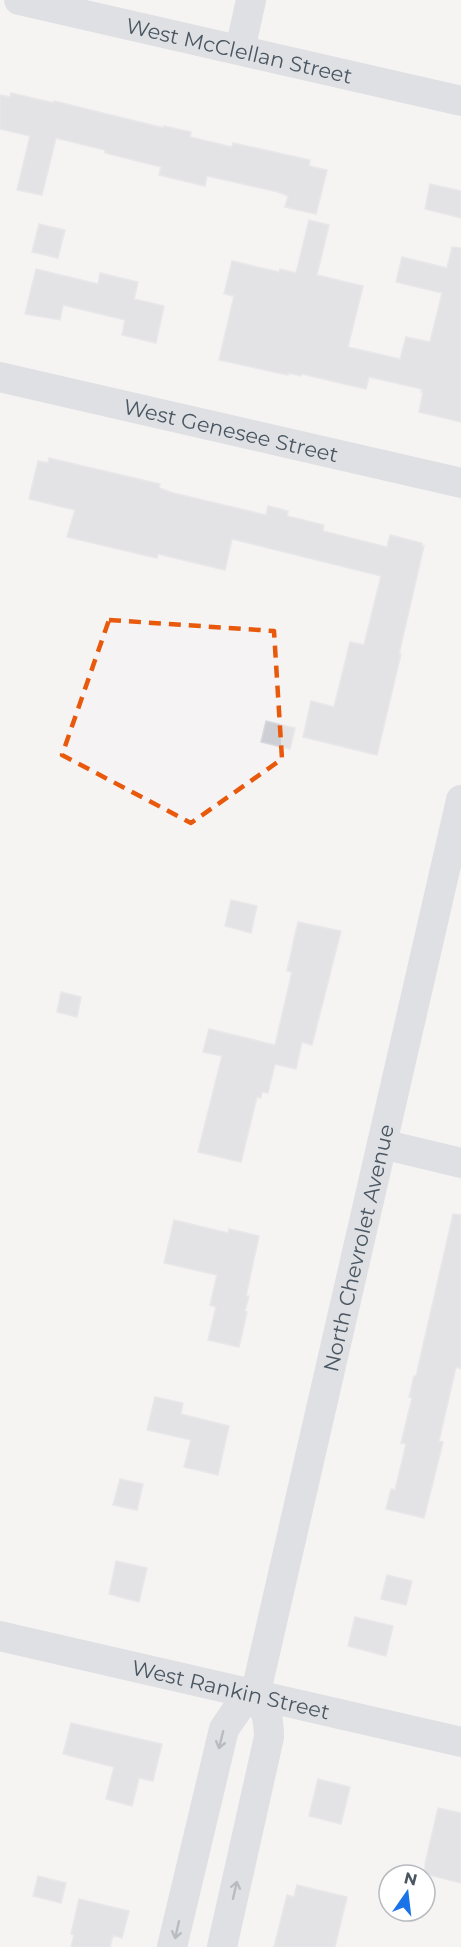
<svg xmlns="http://www.w3.org/2000/svg" width="461" height="1947" font-family="Montserrat,sans-serif">
	<rect width="100%" height="100%" fill="#f5f3f3"/>
	<path fill="#cdcfd5" stroke="#d7d9de" stroke-width="1.5" d="M11,93L54,103V101L164,128V126L191,132L190,137L232,147L233,143L310,160L309,166L327,170L316,214L285,207L288,196L278,192L207,176L205,186L159,175L161,167L105,153V150L56,138L42,195L17,190L30,136L0,129V95L10,97Z
		M430,184L461,191V218L425,209Z
		M309,220L329,225L317,275L363,286L348,347L400,359L406,337L430,342L442,293L396,282L402,257L447,268L452,247L461,248V422L419,412L423,392H421L422,389L369,377L366,389L302,374L301,376L288,373V375L219,360L234,296L224,294L232,261L279,272L280,269L296,273Z
		M39,224L65,230L58,258L32,252Z
		M36,269L98,284L100,273L138,282L134,299L164,306L156,343L122,335L125,320L63,305L60,320L25,314Z
		M49,458L160,484L159,488L173,493L266,515L268,506L288,511L287,516L324,525L323,531L387,547L390,535L422,543V546H424L399,654H401L377,755L303,737L311,701L334,707L350,642L364,645L381,576L232,539L225,570L158,554L157,558L67,537L75,510L29,499L38,461L48,463Z
		M266,721L295,728L290,749L261,742Z
		M231,900L257,906L251,933L225,926Z
		M298,922L341,931L312,1045L302,1042L296,1069L275,1064L268,1093L262,1092L261,1098L257,1097L241,1162L198,1152L222,1056L203,1052L209,1029L275,1045L292,972L287,971Z
		M61,992L81,997L77,1017L57,1012Z
		M453,1214L461,1215V1369L456,1367L439,1441L443,1442L424,1518L386,1509L391,1489L395,1490L406,1444L401,1443L412,1398L409,1397L414,1376H416Z
		M174,1220L228,1233L229,1229L259,1236L246,1296H249L245,1311L247,1312L239,1347L208,1340L216,1307L210,1305L217,1275L164,1263Z
		M155,1397L183,1403L181,1414L229,1426L218,1475L184,1467L191,1440L147,1430Z
		M120,1479L143,1484L137,1510L113,1505Z
		M116,1561L147,1568L139,1602L109,1594Z
		M387,1575L412,1581L406,1605L381,1599Z
		M355,1617L393,1626L386,1656L348,1646Z
		M71,1723L162,1744L153,1781L139,1778L132,1806L106,1799L114,1767L63,1754Z
		M318,1779L350,1787L341,1824L309,1816Z
		M438,1808L461,1813V1883L425,1874V1864Z
		M38,1876L66,1883L61,1903L33,1896Z
		M297,1885L347,1897L335,1947H274L287,1895L294,1897Z
		M79,1899L129,1911L122,1938L113,1935L110,1947H71L74,1935L71,1934Z"/>
	<g fill="none" stroke-linecap="round" stroke-linejoin="round">
		<g stroke="#c1cad2" stroke-width="30">
			<path id="s1" d="M19,0L461,101"/>
			<path d="M240,50L251,0"/>
			<path id="s2" d="M0,377L461,483"/>
			<path d="M382,1144L461,1163"/>
			<path id="s3" d="M0,1636L461,1742"/>
			<path id="s4" d="M172,1947L224,1729L239,1707L255,1696L461,800"/>
			<path d="M222,1947L269,1737C269,1722 267,1707 255,1696"/>
		</g>
	</g>
	<defs><path id="oneway-shaft" d="M-6 0H5M1.5-3L5.5 0L1.5 3" fill="none" stroke-width="1.6" stroke-linecap="round" stroke-linejoin="round" transform="scale(1.5)"/></defs>
	<g stroke="#6e7983">
		<use href="#oneway-shaft" transform="translate(221 1740) rotate(104)"/>
		<use href="#oneway-shaft" transform="translate(235 1890) rotate(-77)"/>
		<use href="#oneway-shaft" transform="translate(177 1930) rotate(103)"/>
	</g>
	<path d="M0 0H461V1947H0ZM109,620L274,631L282,759L191,823L62,755Z" fill="#f5f3f3" fill-opacity=".55" fill-rule="evenodd"/>
	<path fill="none" stroke="#e8590c" stroke-width="4.5" stroke-dasharray="12 8" stroke-linejoin="round" d="M109,620L274,631L282,759L191,823L62,755Z"/>
	<g text-anchor="middle" dominant-baseline="central" stroke-width="4.5" stroke-linejoin="round" paint-order="stroke">
		<g font-size="21" fill="#4a5661" stroke="#fff">
			<text stroke="none"><textPath href="#s1" startOffset="226">West McClellan Street</textPath></text>
			<text stroke="none"><textPath href="#s2" startOffset="237">West Genesee Street</textPath></text>
			<text stroke="none"><textPath href="#s4" startOffset="730">North Chevrolet Avenue</textPath></text>
			<text stroke="none"><textPath href="#s3" startOffset="237">West Rankin Street</textPath></text>
		</g>
	</g>
	<g transform="translate(407 1893) rotate(14)"><circle r="28" fill="#ffffff" stroke="#b7bbc0" stroke-width="1.5"/>
	<path d="M0-4.5L10 22L0 15L-10 22Z" fill="#1a73e8"/>
	<text y="-9" font-size="16" font-weight="bold" text-anchor="middle" fill="#4a5661">N</text>
	</g>
</svg>
